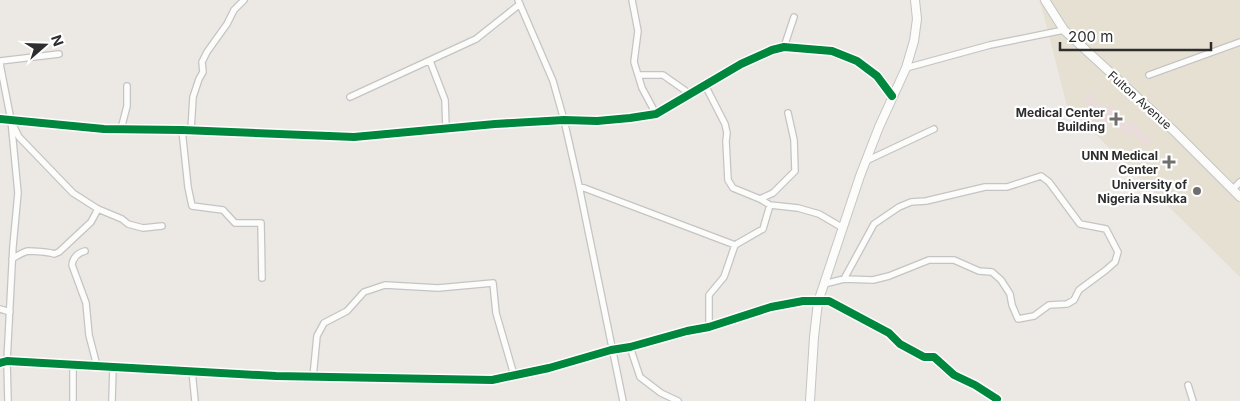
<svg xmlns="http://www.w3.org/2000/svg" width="1240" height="401" font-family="Inter,sans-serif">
	<rect width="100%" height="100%" fill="#ece8e4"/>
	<path fill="#e6e0d3" d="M1039,0H1240V277L1067,106L1043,12Z"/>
	<path fill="#e9dcdb" d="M1091,92L1094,95L1092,97L1104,110L1110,104L1114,108L1113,110L1128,125L1133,120L1137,124L1136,126L1148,139L1151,137L1153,139L1146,146L1132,132L1128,137L1109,117L1104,122L1083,100Z"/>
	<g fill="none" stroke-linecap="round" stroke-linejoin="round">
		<g stroke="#c5c4c5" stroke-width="8">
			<path id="street" d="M518,0L553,81L564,120L579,186L623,401
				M632,0L638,31L634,62L642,88L656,114
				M784,47L794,17
				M0,61L59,54
				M430,61L445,100L446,128
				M0,64L11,120L18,193L13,246L7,361L8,401
				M906,68L990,45L1064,30
				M638,75H663L690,94
				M1149,75L1240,42
				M705,85L725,124L727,133L726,141L728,180L733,188L760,199L770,205L798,208L819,214L843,228
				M350,97L476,39L520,4
				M0,119L104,129L182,130L354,137L495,124L564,120L597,121L630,118L656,114L741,64L772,50L784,47L832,51L857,61L877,76L892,96
				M13,125L19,137L73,193L98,209L122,219L128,224L143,228L162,226
				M121,129L127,106V86
				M182,130L188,187L192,206L223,210L235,223H261L262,278
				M191,130L193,97L199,79L203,72L202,62L207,52L227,24L234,10L244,0
				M866,161L934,129
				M579,186L735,245
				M1233,189L1240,182
				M760,199L773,193L795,171L794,140L788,113
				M85,251C78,253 73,257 72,265L86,303L89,335L97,366
				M12,259C17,256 23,252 28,251C33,251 50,252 54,254L59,252L91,222L98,209
				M824,284L844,279L873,280L889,276L929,260H954L979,271L992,272L1001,280L1010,294L1012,305L1018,319L1034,316L1049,305L1067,304L1074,300L1079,290L1106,270L1115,262L1118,252L1106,229L1080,224L1049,182L1041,176L1007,187H985L926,201L911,202L899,207L874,224L844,279
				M0,309L10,312
				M709,327V295L724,277L735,245L763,229L770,205
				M630,347L640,377L661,393L678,401
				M0,363L7,361L276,376L492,380L549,368L611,350L630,347L687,331L709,327L771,307L803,301H829L889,333L900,344L924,357H934L954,375L975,385L997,399
				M192,371L195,401
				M313,377L317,336L324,323L347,311L364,292L385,285L438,288L493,283L496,313L514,375
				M1188,385L1193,401
				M73,401V364
				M112,401L113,367"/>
		</g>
		<g stroke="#c5c4c5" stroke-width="10">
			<path id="secondary" d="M1045,0L1064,30L1174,131L1240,197
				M810,401L814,337L818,302L860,176L879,127L906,68L914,41L917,19L915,0"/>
		</g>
		<use href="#street" stroke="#fcfcfb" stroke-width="5.5"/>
		<use href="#secondary" stroke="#fcfcfb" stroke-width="8"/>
		<g stroke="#fff" stroke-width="11">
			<path id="cycleway" d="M0,119L104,129L182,130L354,137L495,124L564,120L597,121L630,118L656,114L741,64L772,50L784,47L832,51L857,61L877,76L892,96
				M0,363L7,361L276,376L492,380L549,368L611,350L630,347L687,331L709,327L771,307L803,301H829L889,333L900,344L924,357H934L954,375L975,385L997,399"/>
		</g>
		<use href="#cycleway" stroke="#00873e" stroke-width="8"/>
	</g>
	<g fill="#706f6e" stroke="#fff" stroke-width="2">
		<path d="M1113.5 111.5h5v5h5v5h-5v5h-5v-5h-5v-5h5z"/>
		<path d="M1166.5 154.5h5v5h5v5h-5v5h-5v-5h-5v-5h5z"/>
		<circle cx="1197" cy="191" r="5"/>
	</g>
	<g text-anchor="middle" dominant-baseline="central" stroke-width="4.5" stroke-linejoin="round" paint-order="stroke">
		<g font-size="12" fill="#2e2e2e" stroke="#fff">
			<text transform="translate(1140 100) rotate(42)">Fulton Avenue</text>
		</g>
		<g font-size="12" font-weight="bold" fill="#2e2e2e" stroke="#fff" text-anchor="end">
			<text x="1105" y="112">Medical Center<tspan x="1105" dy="14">Building</tspan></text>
			<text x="1158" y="155">UNN Medical<tspan x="1158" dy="14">Center</tspan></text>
			<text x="1187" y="184">University of<tspan x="1187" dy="14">Nigeria Nsukka</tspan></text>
		</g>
	</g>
	<g transform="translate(45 45) rotate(70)" stroke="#ffffff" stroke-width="4" paint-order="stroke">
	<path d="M0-4L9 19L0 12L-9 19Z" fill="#2e2e2e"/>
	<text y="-8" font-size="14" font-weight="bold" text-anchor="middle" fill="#2e2e2e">N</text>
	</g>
	<path d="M1060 42v8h151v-8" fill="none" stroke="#2e2e2e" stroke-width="2.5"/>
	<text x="1068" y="42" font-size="15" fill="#2e2e2e" stroke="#ffffff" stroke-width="4" paint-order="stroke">200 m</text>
</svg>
